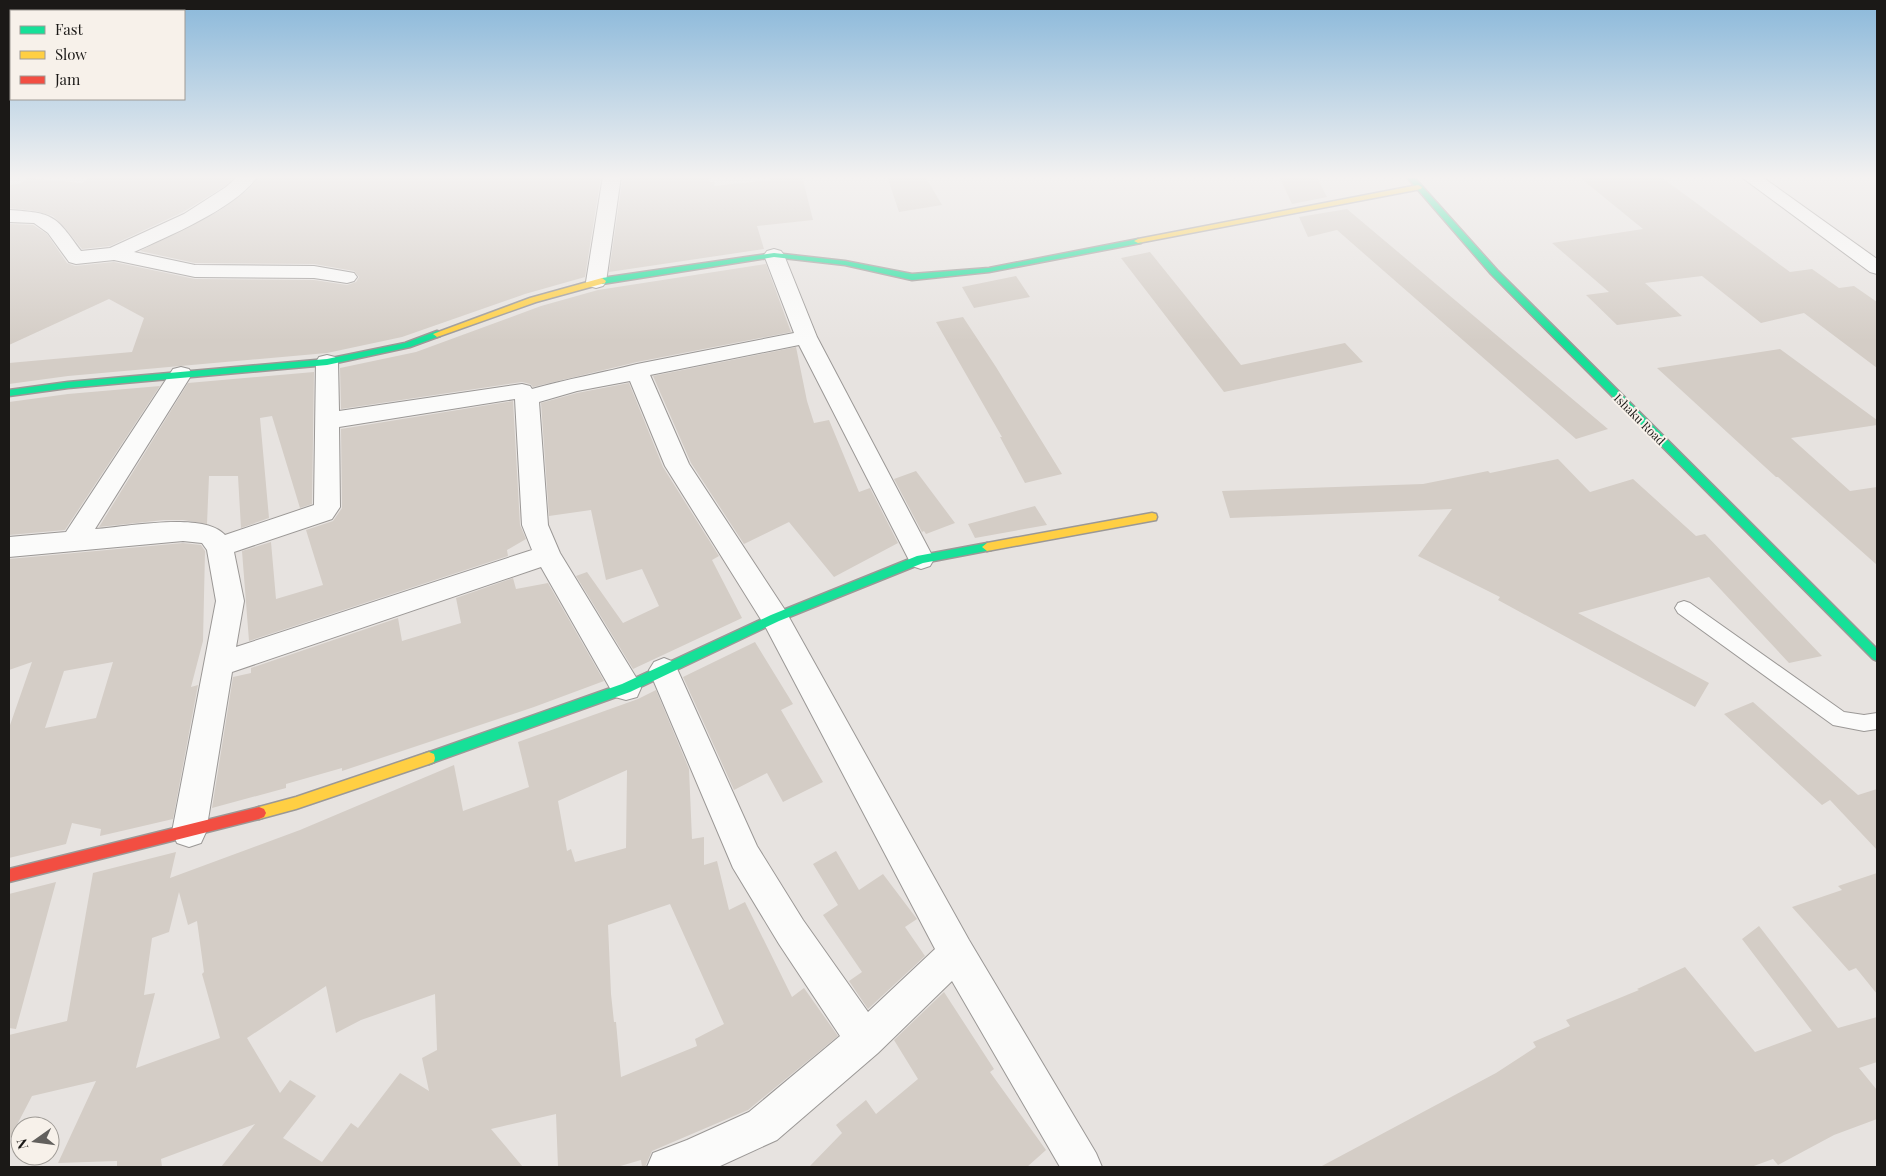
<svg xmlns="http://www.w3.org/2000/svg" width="1886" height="1176" font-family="'Playfair Display',serif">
	<rect width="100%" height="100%" fill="#e7e3e0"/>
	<path fill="#d4cdc6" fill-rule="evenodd" d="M92,176H235L225,186L183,212L110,246L82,249L66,229L53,216L36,211L9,208V185L19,184L28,178L82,183Z
		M260,176H601L585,277L525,294L402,337L327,353L68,376L9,384V363L132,352L144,318L109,299L9,345V224L33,225L47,234L67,263L75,266L114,262L195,279L314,280L347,285L356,282L359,277L354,271L314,264L195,263L140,251L219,211L249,189Z
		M623,176H710L709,182H715L714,186L770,180L769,176H802L813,220L757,226L764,249L609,272Z
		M887,176H925L942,205L899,212Z
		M1279,176H1316L1327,197L1292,204Z
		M1578,176L1661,177L1790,272L1812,269L1839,288L1854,286L1877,302V368L1804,313L1761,323L1702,276L1645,283L1682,316L1617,325L1586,295L1609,292L1552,243L1643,229Z
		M1347,209L1608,429L1576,439L1337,230L1308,237L1299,217Z
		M1150,252L1241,365L1345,343L1363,362L1224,392L1121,258Z
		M766,264L791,332L637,362L533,387L530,384L522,382L341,409L340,368L416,352L541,306L598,290Z
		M1016,276L1030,297L974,308L962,287Z
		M963,317L996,367L1062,474L1025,483L1000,437H1002L936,322Z
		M796,347L807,401L814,423L829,420L859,492L870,488L898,543L834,577L789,522L744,544L691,463L653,376Z
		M1780,349L1877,420V425L1791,438L1850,491L1877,487V565L1778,477H1776L1657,368Z
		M314,372L312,504L300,508L272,416L260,418L269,518L241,528L238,476H209L207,524L183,520H164L99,527L188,383Z
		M629,383L663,467L719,556L712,560L742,618L633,669L576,576L587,572L623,623L659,606L642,569L606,580L591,510L549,516L541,403L577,393Z
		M160,386L65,530L9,535V402L68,394Z
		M513,401L520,525L526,539L507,550L508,556L249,641L242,551L271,542L276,599L323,585L306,530L333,521L342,508L341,429Z
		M1558,459L1590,492L1633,479L1696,536L1705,534L1822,656L1789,663L1709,577L1578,613L1709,683L1695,707L1498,600L1500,597L1418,556L1452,509L1230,518L1222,491L1423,484L1488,471L1490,473Z
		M916,471L955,523L926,534L924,531L922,532L894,479Z
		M1035,506L1047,525L975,538L968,524Z
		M183,543L201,545L205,551L203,641L191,687L198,685L173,819L100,836L101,829L72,823L66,844L9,858V728L32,662L9,670V559ZM113,662L96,718L45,728L64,671Z
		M513,578L516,589L548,583L604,681L534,707L342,771V768L286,784V788L212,808L233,677L251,673V668L398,618L402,641L461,623L456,598Z
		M755,642L793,704L781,710L823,782L783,802L767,773L734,790L683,677Z
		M656,690L689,769L692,839L704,837V865L717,861L729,910L745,902L792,997L804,988L838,1036L748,1110L652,1151L645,1167H642L641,1160L617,1167H558L556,1114L491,1129L523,1167H221L255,1124L161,1159L162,1167H117V1161L58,1163L96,1081L32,1096L9,1140V1035L67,1021L93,873L176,852L170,878L300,830L454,765L463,811L529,787L518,742L638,699ZM627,770L626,848L575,862L571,849L567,851L558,801ZM179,892L188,925L197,921L204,972L202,974L220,1038L136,1068L155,993L144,995L152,938L169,932ZM670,904L724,1024L695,1039L697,1046L621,1077L616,1022H614L611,994L608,925ZM326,986L336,1033L361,1020L435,994L437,1050L422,1058L429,1091L400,1073L358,1128L351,1123L322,1162L283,1138L316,1096L290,1080L280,1093L247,1038Z
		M1753,702L1858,795L1877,789V850L1830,800L1822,805L1724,714Z
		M836,851L859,890L883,874L917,919L905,927L925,956L868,1009L849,981L862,972L823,915L838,905L813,864Z
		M1877,873V994L1856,968L1849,971L1792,907L1842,890L1838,886Z
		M56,882L16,1029L9,1028V894Z
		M1759,926L1838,1028L1877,1017V1062L1859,1068L1877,1090V1119L1834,1135L1778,1165L1773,1159L1751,1167H1320L1496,1073L1536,1047L1533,1042L1570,1026L1566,1020L1639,990L1637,989L1685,967L1755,1052L1812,1031L1742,939Z
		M944,992L994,1069L990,1072L1046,1150L1027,1167H809L842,1133L836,1125L866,1100L876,1114L918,1079L894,1040Z"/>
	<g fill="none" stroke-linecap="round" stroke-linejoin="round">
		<g stroke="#9b9896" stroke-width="2">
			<path id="lane" d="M1684,601L1690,603L1844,712L1864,715L1877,713V729L1864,731L1833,725L1678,613L1675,608L1678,603Z"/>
		</g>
		<g stroke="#9b9896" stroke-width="2">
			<path id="street" d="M238,176H258C236,208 169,236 134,252L195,265L314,266L354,273L357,277L354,281L347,283L314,278L195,277L114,260L76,264L69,262L48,233L34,223L9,222V210C54,213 55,215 81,251L110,248L184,214L226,187Z
				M603,176H621L606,282L603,286L596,288L589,286L586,282Z
				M1740,176H1761L1877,259V274L1870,272Z
				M774,249L781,251L784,255L817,337L934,559L930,566L921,569L912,566L799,345L650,375L689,464L785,610L969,940L1096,1153L1102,1167H1060L952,981L878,1053L777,1140L718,1167H647L653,1153L687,1140L749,1112L840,1036L779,944L733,868L649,670L654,662L664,658L674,662L757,846L803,920L868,1012L935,949L765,626L665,466L630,381L577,391L539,402L548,525L560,553L637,679L641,688L637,697L626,700L615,697L541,567L232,672L206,832L201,843L189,847L177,843L172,832L216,601L207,550L202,543L183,541L9,557V537L66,532L173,369L181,367L189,369L192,374L95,529C126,527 204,511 225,535L314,505L316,362L319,357L327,355L335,357L338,362L339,411L522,384L530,386L532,389C567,379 602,373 637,364L794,333L764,255L767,251ZM515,399L522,525L532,550L236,647L244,601L234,552L332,519L340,507L339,427Z"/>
		</g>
		<g stroke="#9b9896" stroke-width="3">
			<path id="fast" d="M1406,176H1413L1497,270L1877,649V661L1873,659L1491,274Z
				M1138,239L1142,241L1141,243L989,272L912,280L845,265L774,257L602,284L598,281L602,278L774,253L845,261L912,274L989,268Z
				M437,331L440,332V336L410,347L327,365L68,388L9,396V390L68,382L327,359L405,343Z
				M987,543L991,544L992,547L991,550L923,563L779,621L630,692L429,764L424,762L423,758L424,754L622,684L771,615L917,556Z"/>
		</g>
		<g stroke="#9b9896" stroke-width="3">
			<path id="slow" d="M1418,185L1422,187L1421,189L1138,243L1134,241L1138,239Z
				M602,278L606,281L605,283L536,302L440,336L437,337L433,334L530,298Z
				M1152,513L1156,514L1157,517L1156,520L987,551L982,547L987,543Z
				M429,752L434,754L435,758L434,762L429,764L296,809L259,819L254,817L252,813L254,809L259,807L296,797Z"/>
		</g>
		<g stroke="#9b9896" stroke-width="3">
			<path id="jam" d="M259,807L264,809L266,813L264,817L259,819L9,882V869Z"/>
		</g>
		<use href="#lane" fill="#fbfbfa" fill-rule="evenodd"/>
		<use href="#street" fill="#fbfbfa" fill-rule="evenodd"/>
		<use href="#fast" fill="#16e098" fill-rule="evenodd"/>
		<use href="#slow" fill="#ffcf43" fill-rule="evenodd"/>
		<use href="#jam" fill="#f24e42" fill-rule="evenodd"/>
	</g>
	<linearGradient id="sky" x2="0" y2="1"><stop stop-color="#8ab8da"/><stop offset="0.52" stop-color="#f4f2f1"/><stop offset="1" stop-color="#f4f2f1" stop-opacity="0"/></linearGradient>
	<rect width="1886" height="341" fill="url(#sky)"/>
	<g text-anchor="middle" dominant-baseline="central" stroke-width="4" stroke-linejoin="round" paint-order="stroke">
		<g font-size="12" fill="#1b1917" stroke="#f7f1ea">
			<text transform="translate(1640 419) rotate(45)">Ishaku Road</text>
		</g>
	</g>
	<rect width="1886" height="1176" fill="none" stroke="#1b1917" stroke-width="20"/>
	<rect x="10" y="10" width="175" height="90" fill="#f7f1ea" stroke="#9f9b96"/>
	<rect x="20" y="26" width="25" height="8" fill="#16e098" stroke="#9f9b96"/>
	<text x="55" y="35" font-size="15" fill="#1b1917">Fast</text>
	<rect x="20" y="51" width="25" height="8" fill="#ffcf43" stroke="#9f9b96"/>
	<text x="55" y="60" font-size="15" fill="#1b1917">Slow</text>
	<rect x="20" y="76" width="25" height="8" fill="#f24e42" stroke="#9f9b96"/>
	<text x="55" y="85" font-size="15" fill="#1b1917">Jam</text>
	<g transform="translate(35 1141) rotate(256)"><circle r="24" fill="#f7f1ea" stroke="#9f9b96"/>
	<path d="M0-4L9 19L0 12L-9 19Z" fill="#62605d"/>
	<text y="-8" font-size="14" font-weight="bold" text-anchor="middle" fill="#1b1917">N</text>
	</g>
</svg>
